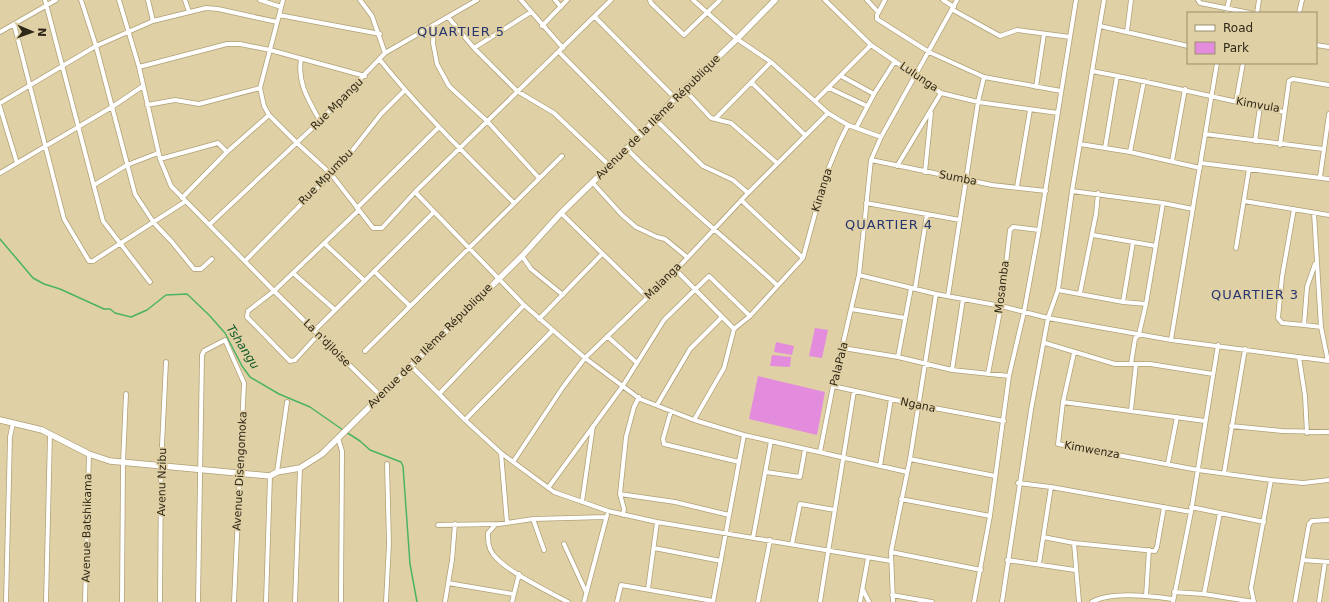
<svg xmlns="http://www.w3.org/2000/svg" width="1329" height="602" font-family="'DejaVu Sans',sans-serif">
	<rect width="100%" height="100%" fill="#e0d0a5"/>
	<path fill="#e38cdd" d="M815,328L828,330L822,358L809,356Z
		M776,342L794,346L792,355L774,352Z
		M772,355L791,357L790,367L770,366Z
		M758,376L825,392L817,435L749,419Z"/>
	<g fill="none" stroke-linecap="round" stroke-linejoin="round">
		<path stroke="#4cb366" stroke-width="1.5" d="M0,239L33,278L44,284L60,289L104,309H110L115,313L131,317L147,310L166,295L187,294L209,315L225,333L242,366L250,377L279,394L310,407L343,430
			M346,432L360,441L370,450L401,462L403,466L410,564L417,602"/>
		<g stroke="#b0a077" stroke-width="5.5">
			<path id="street" d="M45,0L103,221L150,282
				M81,0L96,46L135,194L154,223L172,242L194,269H201L212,259
				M119,0L139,67L160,159L171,186L274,291L380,395
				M148,0L153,21
				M185,0L189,12
				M260,0L281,7
				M283,0L260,88L264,106L269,115L297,143L331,174L373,228H382L415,192L611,0
				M360,0L372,16L385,53
				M521,0L563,48
				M555,0L561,7
				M650,0L651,3L684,35L720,0
				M693,0L737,39L771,62L828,113L848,125L881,137
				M825,0L871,45L941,93L978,102L1058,113
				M867,0L878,12
				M885,0L877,15V19L929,52L984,77L1061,91
				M943,0L954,7
				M1198,0L1200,3L1250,13
				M953,10L1000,36L1017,30L1070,37
				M1226,13L1229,0
				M1257,13L1259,0
				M1299,13L1302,0
				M279,15L380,34
				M448,17L474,48L517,91L554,113L609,165
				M595,17L675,98
				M14,24L64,219L89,261H93L186,201
				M434,26L433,43L437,64L449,86L487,121L539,178
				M542,26L567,0
				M1100,26L1188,46
				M0,32L56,0
				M1127,32L1131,0
				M1316,45L1329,47
				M474,48L531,12
				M559,52L641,135
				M301,59C297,83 309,101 320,121
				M380,60C421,111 468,157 514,203
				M139,67L227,44H240L270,50L365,76
				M1092,71C1157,83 1220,99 1284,112
				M841,76L874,94
				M751,82L805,135
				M1036,87L1044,34
				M829,88L867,106
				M684,89L711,118L731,123L777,163
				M815,101L871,45
				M1236,102L1243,63
				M0,103L96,46L153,21L206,8L218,9L277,22
				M147,105L175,100L199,104L260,88
				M0,107L17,163
				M716,118L771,62
				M655,119L703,166L733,180L748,193
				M856,128L874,94L895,61
				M1205,134L1323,149
				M1255,141L1260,107
				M1080,144L1130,152L1200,168
				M1280,145L1289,81L1293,79L1329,85
				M626,148C673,196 727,239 777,285
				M1105,148L1117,76
				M1130,152L1144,81
				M160,159L218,143L227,152
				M871,160L992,185L1046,191
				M1172,161L1185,89
				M1201,163L1329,179
				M897,166L941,93
				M925,172L931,113
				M0,173L112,107L143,86
				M1320,177L1329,114
				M592,182L622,215L636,227L657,237L665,239L687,257
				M94,185L127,165L158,153
				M1017,187L1030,110
				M1072,191L1163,203L1193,209
				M415,192L524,305L585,358L640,399L694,420L744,435L907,472
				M182,198L227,152L269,115
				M741,200L803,258
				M1244,201L1329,215
				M866,203L960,220
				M357,208L439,127
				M1294,209L1282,277L1278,318L1282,323L1304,325
				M561,213L647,297
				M1314,213L1321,327L1328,361
				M209,225L320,121L385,53L477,0
				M1093,235L1156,246
				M324,243L365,281
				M1236,248L1249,169
				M522,256L531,269L563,295
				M245,261L344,161L381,114L405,90
				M1315,264L1307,287L1304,325L1321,327
				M676,270L734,329
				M375,272L410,306
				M293,273L334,309
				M859,275L936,294L1001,306L1048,318L1171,340L1329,361
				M915,289L927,214
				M1058,290L1123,302L1146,304
				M1080,293L1096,214L1098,193
				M948,296L978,102L984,77
				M1123,302L1133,242
				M851,309L905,318
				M539,319L602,254
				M734,329L750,316L803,258L825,177L839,143L848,125
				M314,331L434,212
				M318,335L295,360L290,361L247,317L248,311L274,291L359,210
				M607,336L637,363
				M1171,340L1217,63
				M1045,343L1115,364H1150L1213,374
				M843,348L898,357L952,370L1009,376
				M365,351L562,156
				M1074,353L1063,402L1058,444L1198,470L1271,480L1303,483L1329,480
				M898,357L911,288
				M1299,357L1305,396L1307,433
				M1131,364L1135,339L1139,334L1146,304L1163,203
				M410,365L465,420L501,453L554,492L608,511L657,522L891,561
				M952,370L963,299
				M988,374L1001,306L1010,230L1013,227L1039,230
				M833,386L918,405L1004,421
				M439,394L524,305
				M1063,402L1205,421
				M657,405L690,349L721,318
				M1131,410L1136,364
				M671,411L663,439L664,444L739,462
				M465,420L552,331
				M694,420L724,368L734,329
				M1231,426L1282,431L1329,432
				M338,438L342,451L341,602
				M820,452L833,386L859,275L871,160L881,137L957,0
				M501,453L507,523
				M910,459L995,476
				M513,462L563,387L585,358L676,270L748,193L828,113
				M1168,463L1177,417
				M880,466L891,399
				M277,472L287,402
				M766,472L800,477L805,449
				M1224,473L1245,349
				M1018,483L1051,487L1191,512
				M548,488L622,387L664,320L709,276L750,316
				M620,494L675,502L729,515
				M901,499L990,516
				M582,502L593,426
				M1191,507L1264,522
				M623,515L624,509L620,494L626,437L634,407L639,397
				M533,519L544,550
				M496,524L488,533C488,540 488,548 493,554C504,570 549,592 568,602
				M438,525L499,524L533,519L606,517
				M1043,537L1074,543L1155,551L1157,547L1164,507
				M753,538L771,441
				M1074,543L1079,602
				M564,544L586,592
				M792,544L800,504L835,510
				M654,548L721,561
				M891,552L981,570
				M1007,560L1075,570
				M1303,560L1329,562
				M1039,564L1051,487
				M448,583L513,594
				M648,589L657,522
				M863,590L869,602
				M1174,592L1204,594L1254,602
				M1204,594L1220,513
				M892,595L932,602
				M1146,596L1149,550
				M6,602L10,437L13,423
				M46,602L50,434
				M85,602L89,454
				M122,602L123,463L126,394
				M160,602L161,466L166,362
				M198,602L202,355L204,351L225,340L244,383L234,602
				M266,602L270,476
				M295,602L300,468
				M386,602L389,543L387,464
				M445,602L452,560L455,524
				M512,602L519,574
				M584,602L607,515
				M617,602L621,585L713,601
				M713,602L744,435
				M758,602L770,540
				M820,602L854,391
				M860,602L868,558
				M893,602L891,552L910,459L936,294
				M974,602L990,516L1009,376L1024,312L1039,230L1076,0
				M1002,602L1031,410L1048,318L1058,290L1072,191L1104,0
				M1092,602C1111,591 1151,596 1172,599
				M1173,602L1191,512L1218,345
				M1254,602L1251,588L1271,480
				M1295,602L1309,524L1312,521L1329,520
				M1319,602L1325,562"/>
		</g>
		<g stroke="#b0a077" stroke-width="7">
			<path id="secondary" d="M0,420L42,430L89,454L110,461L270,476L277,472L300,468L322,454L522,256L561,213L641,135L675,98L737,39L775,0"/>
		</g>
		<use href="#street" stroke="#fff" stroke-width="4"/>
		<use href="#secondary" stroke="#fff" stroke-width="5.5"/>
	</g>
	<g text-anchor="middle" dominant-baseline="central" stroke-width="3.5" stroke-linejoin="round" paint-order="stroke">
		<g font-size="11" fill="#2f2818" stroke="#e0d0a5">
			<text transform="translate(919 77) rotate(34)">Lulunga</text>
			<text transform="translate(337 104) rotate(-45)">Rue Mpangu</text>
			<text transform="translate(1258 105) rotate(10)">Kimvula</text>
			<text transform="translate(658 117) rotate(-45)">Avenue de la IIème République</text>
			<text transform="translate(326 177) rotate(-46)">Rue Mpumbu</text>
			<text transform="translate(958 178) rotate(11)">Sumba</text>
			<text transform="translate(822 190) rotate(-73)">Kinanga</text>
			<text transform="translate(663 281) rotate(-45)">Malanga</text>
			<text transform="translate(1002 287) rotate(-83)">Mosamba</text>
			<text transform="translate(327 343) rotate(45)">La n'djloise</text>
			<text transform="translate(430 346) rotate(-45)">Avenue de la IIème République</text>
			<text transform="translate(839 364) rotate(-76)">PalaPala</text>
			<text transform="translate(918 405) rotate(12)">Ngana</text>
			<text transform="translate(1092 450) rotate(10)">Kimwenza</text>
			<text transform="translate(240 471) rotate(-87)">Avenue Disengomoka</text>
			<text transform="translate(162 482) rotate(-89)">Avenu Nzibu</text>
			<text transform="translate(87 528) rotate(-89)">Avenue Batshikama</text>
		</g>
		<g font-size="12" font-style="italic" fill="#135c2a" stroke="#e0d0a5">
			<text transform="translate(243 347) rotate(57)">Tshangu</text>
		</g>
		<g font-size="13" letter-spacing="1" fill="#26356e" stroke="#e0d0a5">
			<text x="461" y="31">QUARTIER 5</text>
			<text x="889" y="224">QUARTIER 4</text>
			<text x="1255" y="294">QUARTIER 3</text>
		</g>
	</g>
	<rect x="1187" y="12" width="130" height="52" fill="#e0d0a5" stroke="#998d6d"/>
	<rect x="1195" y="25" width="20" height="6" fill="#ffffff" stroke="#998d6d"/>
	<text x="1223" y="32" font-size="12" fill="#2f2818">Road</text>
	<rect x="1195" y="42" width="20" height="12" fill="#e38cdd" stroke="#998d6d"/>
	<text x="1223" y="52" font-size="12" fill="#2f2818">Park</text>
	<g transform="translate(32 32) rotate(92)" stroke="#e0d0a5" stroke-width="3" paint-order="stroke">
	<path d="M0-3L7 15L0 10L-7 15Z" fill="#2f2818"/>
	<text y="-6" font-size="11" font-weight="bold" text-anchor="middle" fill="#2f2818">N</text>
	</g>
</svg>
